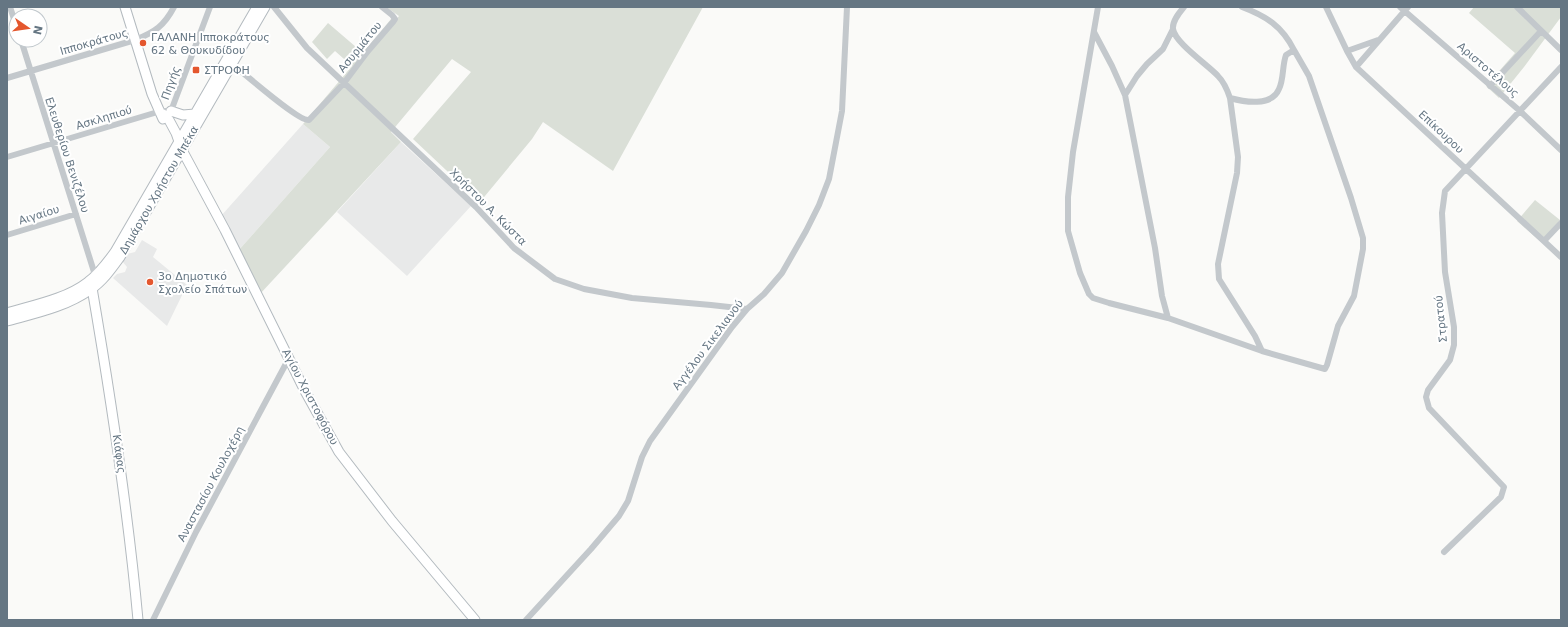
<svg xmlns="http://www.w3.org/2000/svg" width="1568" height="627" font-family="'DejaVu Sans',sans-serif">
	<rect width="100%" height="100%" fill="#fafaf8"/>
	<path fill="#e8e9e9" d="M303,124L330,147L238,251L221,216Z
		M401,142L471,206L407,276L337,212Z
		M142,240L157,249L153,257L187,285L167,326L113,278L117,274L125,272L127,267L122,261L127,254L135,252Z"/>
	<path fill="#dadfd7" d="M386,7H703L613,171L543,122L532,139L480,202L413,139L471,72L452,59L391,132L401,142L260,294L238,251L330,147L303,124L352,66L335,51L327,59L312,42L328,23L363,53L391,19L396,20L399,16Z
		M1474,7H1561V17L1524,67L1499,98L1486,86L1515,53L1469,13Z
		M1535,200L1560,220L1541,242L1517,221Z"/>
	<g fill="none" stroke-linecap="round" stroke-linejoin="round">
		<g stroke="#b3babf" stroke-width="11">
			<path id="secondary" d="M125,7L152,94L163,119
				M171,111L183,115L195,114
				M163,114L169,120L176,133L182,150L225,230L305,391L339,452L392,521L475,620
				M92,288C111,399 128,509 138,620
				M7,313C34,305 66,299 88,282C99,274 107,263 115,252L257,7
				M7,321C36,313 66,307 91,289C103,281 112,268 120,257L265,7"/>
		</g>
		<path stroke="#c3c8cc" stroke-width="6" d="M10,7L16,25
			M274,7L307,48L476,207L514,248L555,279L584,289L632,298L711,305L747,309
			M1098,7L1073,152L1068,197V231L1080,273L1089,294L1093,298L1109,303L1168,318L1262,351L1325,369L1327,365L1338,326L1354,296L1363,249V238L1351,198L1309,76L1294,50L1286,55C1282,66 1284,79 1279,89C1272,107 1244,102 1230,98C1227,89 1224,82 1218,76C1208,65 1175,43 1173,29C1172,21 1179,13 1184,7
			M1242,7C1266,16 1282,26 1294,50
			M1326,7L1347,51L1356,67L1561,257
			M1400,7L1520,111L1561,150
			M1517,7L1561,50
			M1094,32L1112,66L1125,95L1155,248L1162,296L1168,318
			M21,40L95,275
			M1347,51L1378,40
			M232,64C244,73 299,122 309,120L344,83L368,51L393,22L395,19L392,15L382,7
			M1356,67L1408,7
			M7,78L135,40C155,32 164,26 174,7
			M1490,86L1541,31
			M1125,95L1137,76L1147,64L1163,49L1173,29
			M1230,98L1238,157L1237,173L1218,264L1219,279L1255,336L1262,351
			M7,157L161,111H171L210,7
			M7,235L76,214
			M1544,241L1561,223
			M1444,552L1501,497L1504,487L1429,408L1426,397L1428,390L1450,360L1454,345V327L1445,272L1442,213L1445,191L1561,67
			M153,620L196,532L289,358
			M526,620L591,549L619,516L628,501L642,457L650,441L732,327L747,309L764,294L782,273L806,231L819,205L829,179L842,111L847,7"/>
		<use href="#secondary" stroke="#fff" stroke-width="9"/>
	</g>
	<g fill="#e4572e" stroke="#fff" stroke-width="1.5">
		<circle cx="143" cy="43" r="4"/>
		<rect x="192" y="66" width="8" height="8" rx="2"/>
		<circle cx="150" cy="282" r="4"/>
	</g>
	<g text-anchor="middle" dominant-baseline="central" stroke-width="4" stroke-linejoin="round" paint-order="stroke">
		<g font-size="11" fill="#657683" stroke="#fff" text-anchor="start">
			<text x="151" y="37">ΓΑΛΑΝΗ Ιπποκράτους<tspan x="151" dy="13">62 &amp; Θουκυδίδου</tspan></text>
			<text x="204" y="70">ΣΤΡΟΦΗ</text>
			<text x="158" y="276">3ο Δημοτικό<tspan x="158" dy="13">Σχολείο Σπάτων</tspan></text>
		</g>
		<g font-size="11" fill="#657683" stroke="#fff">
			<text transform="translate(94 42) rotate(-16)">Ιπποκράτους</text>
			<text transform="translate(360 47) rotate(-51)">Ασυρμάτου</text>
			<text transform="translate(1488 70) rotate(41)">Αριστοτέλους</text>
			<text transform="translate(171 83) rotate(-70)">Πηγής</text>
			<text transform="translate(104 118) rotate(-17)">Ασκληπιού</text>
			<text transform="translate(1441 132) rotate(43)">Επίκουρου</text>
			<text transform="translate(67 155) rotate(72)">Ελευθερίου Βενιζέλου</text>
			<text transform="translate(159 190) rotate(-60)">Δημάρχου Χρήστου Μπέκα</text>
			<text transform="translate(488 207) rotate(45)">Χρήστου Α. Κώστα</text>
			<text transform="translate(39 215) rotate(-17)">Αιγαίου</text>
			<text transform="translate(1441 319) rotate(-96)">Στρατού</text>
			<text transform="translate(708 345) rotate(-53)">Αγγέλου Σικελιανού</text>
			<text transform="translate(310 397) rotate(62)">Αγίου Χριστοφόρου</text>
			<text transform="translate(119 454) rotate(82)">Κιάφας</text>
			<text transform="translate(211 484) rotate(-62)">Αναστασίου Κουλοχέρη</text>
		</g>
	</g>
	<rect width="1568" height="627" fill="none" stroke="#657683" stroke-width="16"/>
	<g transform="translate(28 28) rotate(103)"><circle r="19" fill="#ffffff" stroke="#c1c8cd"/>
	<path d="M0-3L7 15L0 10L-7 15Z" fill="#e4572e"/>
	<text y="-6" font-size="11" font-weight="bold" text-anchor="middle" fill="#657683">N</text>
	</g>
</svg>
